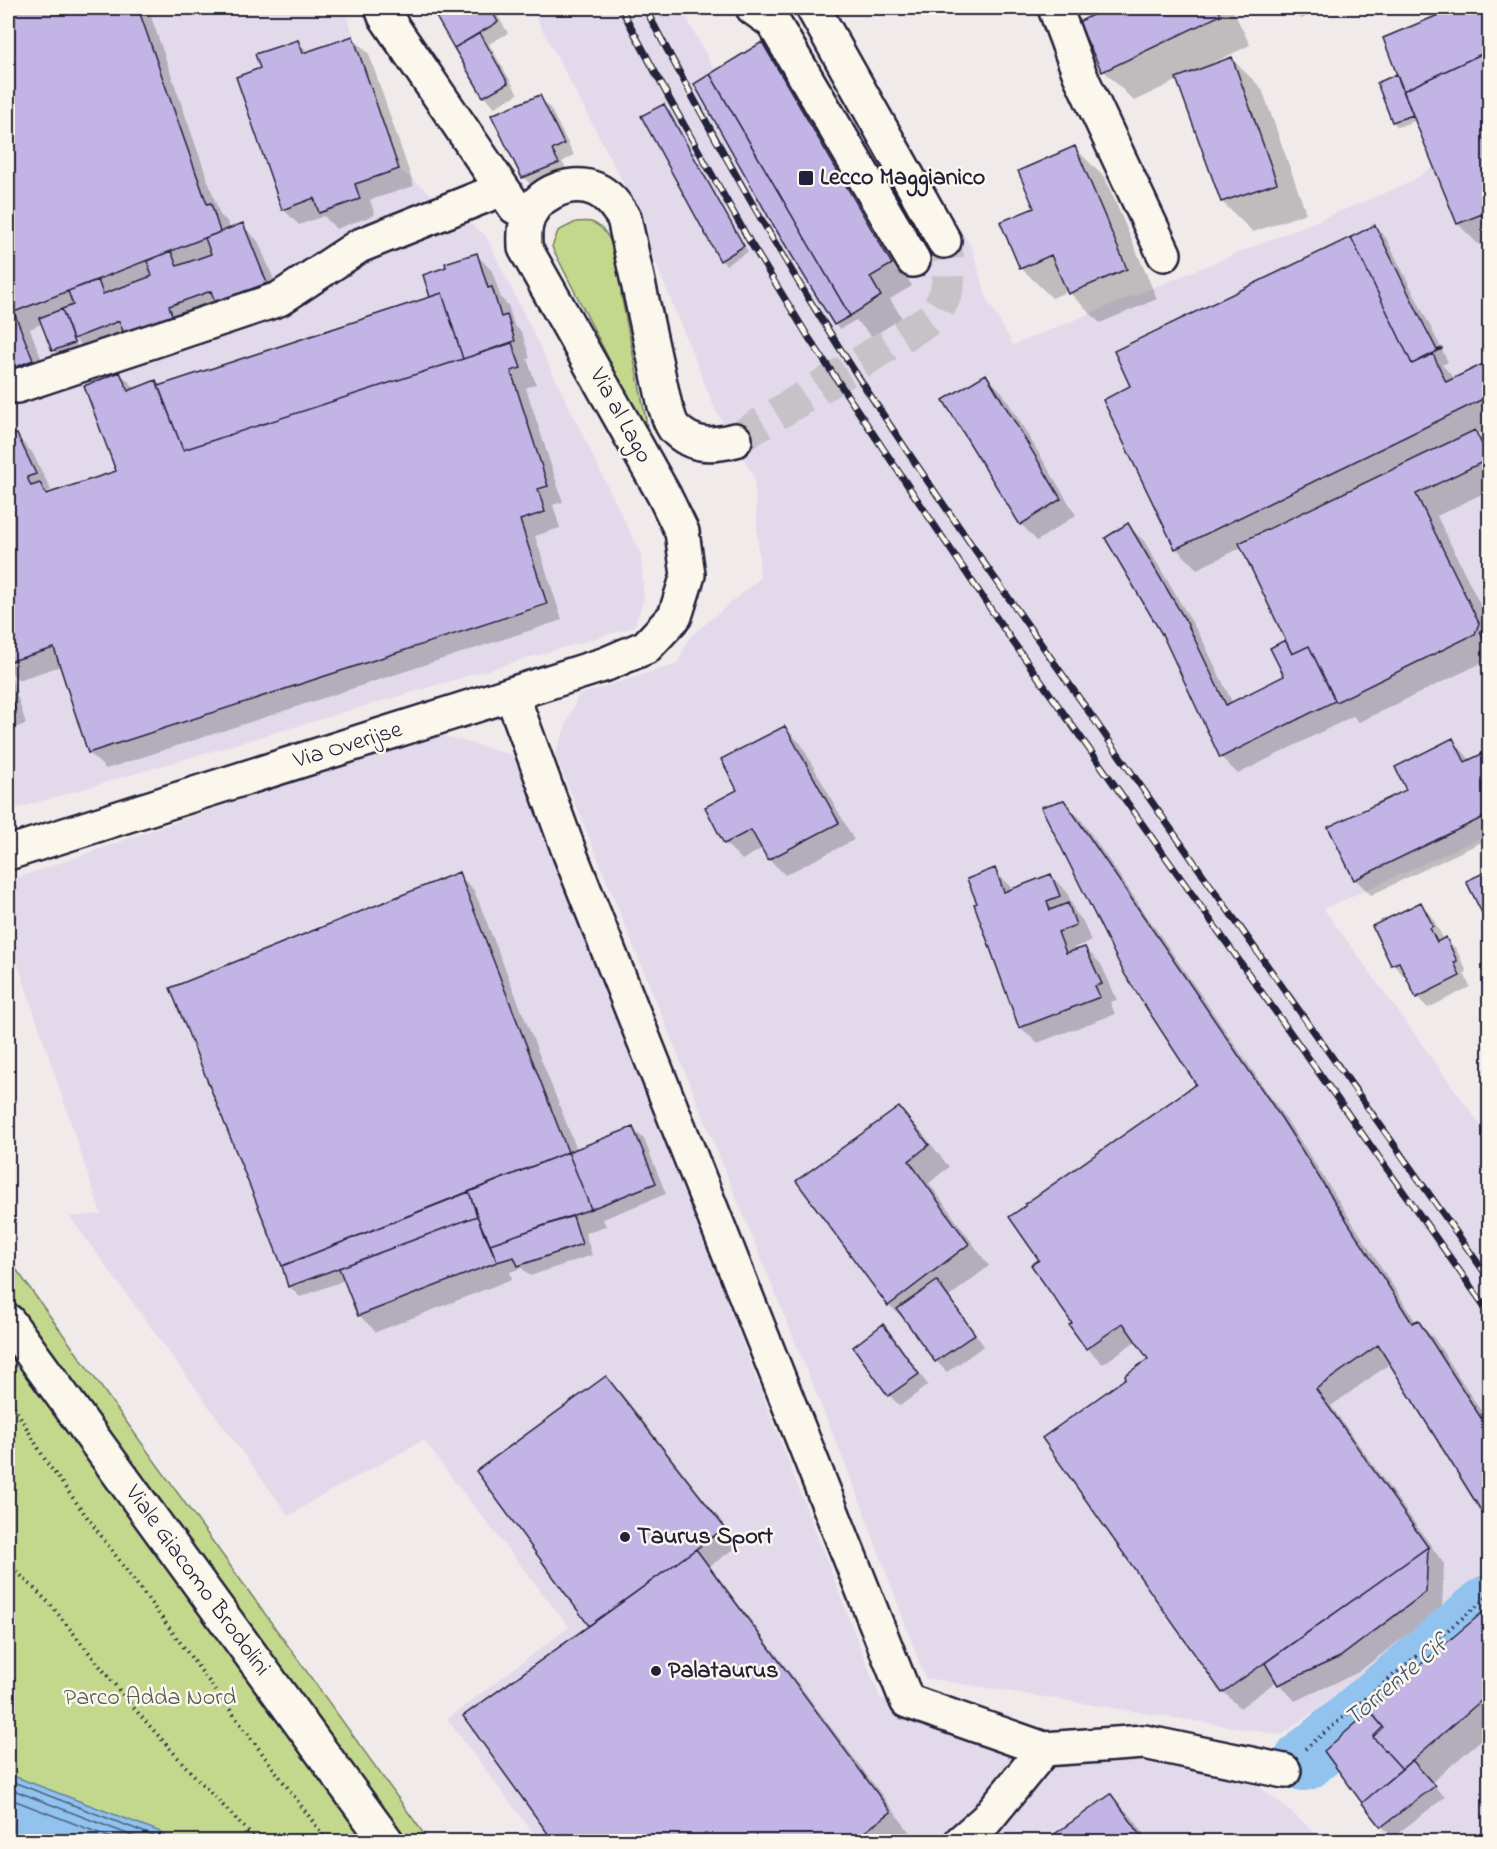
<svg xmlns="http://www.w3.org/2000/svg" width="1497" height="1849" font-family="'Indie Flower',sans-serif">
	<rect width="100%" height="100%" fill="#f0eaeb"/>
	<filter id="ink" filterUnits="userSpaceOnUse"><feTurbulence type="fractalNoise" baseFrequency=".0167" numOctaves="2"/><feDisplacementMap in="SourceGraphic" scale="12" xChannelSelector="R" yChannelSelector="G"/><feConvolveMatrix kernelMatrix="1 2 1 2 8 2 1 2 1" color-interpolation-filters="sRGB"/></filter>
	<g filter="url(#ink)">
		<path fill="#e2daea" d="M8,8H344L399,169L486,236L641,555L644,599L634,627L8,811Z
			M531,8H681L715,71L762,42L896,271L961,231L972,248L987,299L1013,345L1409,183L1433,167L1385,37L1448,11L1447,8H1489V834L1324,909L1489,1137V1576L1367,1672L1282,1735L925,1678L858,1496L555,754L578,695L677,664L689,638L760,578L754,476L715,409L623,182Z
			M431,732L515,756L880,1698L1249,1778L1313,1830L1315,1841H539L447,1719L569,1627L451,1477L424,1440L314,1500L289,1516L70,1217L101,1214L8,934V881Z
			M1489,1606V1841H1387L1381,1827L1324,1751Z"/>
		<path fill="#c4d88d" stroke="#737d64" stroke-width="1.5" d="M576,222C580,222 586,221 591,222C615,229 620,273 626,294H621L647,425L643,426L552,247L558,231Z
			M8,1258L429,1841H8Z"/>
		<path fill="#91c3ee" stroke="#6583a6" stroke-width="1.5" d="M8,1774L158,1831L171,1841H8Z"/>
		<path fill="#0003" fill-rule="evenodd" d="M8,8H148L220,215L227,221L230,230L242,225L258,241L282,299L90,354L75,339L78,348L58,355L53,350L43,323L30,329L48,376L8,393Z
			M433,8H493L508,33L489,44L518,94L495,107L484,97Z
			M1111,8H1232L1250,45L1213,63L1214,65L1232,59L1262,89L1306,213L1253,232L1222,202L1178,80L1134,101L1104,71L1080,22Z
			M1290,8H1330L1301,19Z
			M1449,8H1490V241L1479,245L1458,224L1417,120L1398,127L1393,122L1379,84L1399,75L1450,11Z
			M353,38L369,54L414,186L370,200L375,215L336,229L324,216L299,225L283,209L262,69L298,42L309,53Z
			M762,44L783,66L912,286L890,299L902,318L872,337L856,320L840,329L835,324Z
			M540,97L550,108L574,155L562,162L569,173L534,188L523,177Z
			M664,105L669,110L748,252L726,265L721,260Z
			M1075,148L1105,178L1157,299L1100,323L1068,291L1052,298L1021,268L1036,208Z
			M1375,227L1386,238L1448,362L1442,365L1455,379L1487,364L1490,366V428L1477,434L1490,447V490L1437,516L1490,625V659L1359,722L1353,716L1238,774L1221,757L1164,635L1127,525L1144,541L1203,641L1233,704L1286,677L1285,642L1290,646L1243,547L1197,569L1176,548L1132,387Z
			M476,254L492,271L501,298L508,305L514,325L522,333L530,358L527,359L536,384L526,388L563,502L553,505L560,528L535,536L562,620L106,769L89,753L61,666L18,680L9,670L26,724L8,730V452L9,451L8,439L16,436L32,452L51,490L46,492L49,494L118,472L120,373L136,389L156,381L161,386L433,298Z
			M986,376L1002,392L1076,515L1037,541L1021,524L945,401Z
			M785,728L801,744L854,840L785,875L769,859L763,848L742,860L726,844L707,807L740,791Z
			M1453,740L1471,761L1490,752V838L1371,895L1355,879L1408,791Z
			M1063,802L1080,818L1298,1137L1416,1322L1434,1338L1490,1425V1522L1391,1363L1331,1406L1444,1564L1442,1608L1357,1673L1295,1701L1277,1681L1240,1708L1224,1692L1128,1379L1150,1359L1137,1340L1103,1364L1087,1348L1041,1260L1198,1085Z
			M994,870L1010,886L1012,890L1051,876L1067,892L1075,912L1083,921L1091,941L1073,948L1075,951L1085,948L1101,964L1117,1000L1110,1002L1115,1014L1037,1043L1020,1027L979,904Z
			M458,874L474,890L577,1150L633,1129L644,1139L666,1194L603,1219L606,1226L585,1233L592,1255L530,1276L522,1268L510,1272L512,1279L376,1332L360,1316L345,1280L300,1297L289,1286L283,1266L172,988ZM299,1281L301,1284L294,1286V1283Z
			M1420,904L1431,915L1444,940L1445,938L1456,949L1467,972L1464,973L1470,987L1428,1008L1417,997L1406,974L1403,975L1393,964Z
			M899,1109L920,1130L949,1167L929,1183L989,1266L949,1297L984,1346L947,1372L936,1361L911,1326L889,1305Z
			M883,1326L894,1337L928,1385L900,1406L889,1395Z
			M606,1378L622,1394L740,1545L710,1566L911,1834L901,1842H556L591,1626Z
			M1490,1608V1732L1431,1783L1445,1797L1393,1837L1382,1826L1326,1751Z
			M1111,1796L1132,1817L1150,1842H1048Z"/>
		<g fill="none" stroke-linecap="round" stroke-linejoin="round">
			<path stroke="#4e6283" stroke-width="1.5" d="M8,1780L154,1836L161,1842
				M8,1788L148,1842
				M8,1798L122,1842"/>
			<path stroke="#91c3ee" stroke-width="60" d="M1304,1761L1490,1604"/>
		</g>
		<path fill="#c2b5e6" stroke="#22223b" stroke-width="1.5" d="M8,8H138L207,204L211,203L220,232L14,312L33,360L8,370Z
			M431,8H490L498,22L454,48Z
			M1107,8H1217L1221,15L1102,72L1078,22Z
			M1447,8H1490V50L1403,91L1383,38L1448,11Z
			M480,33L508,83L483,97L454,48Z
			M353,36L399,169L355,184L360,199L319,213L314,198L282,210L236,77L260,68L255,54L298,40L303,53Z
			M762,42L892,264L870,277L881,296L850,316L710,74Z
			M1490,50V223L1486,225L1482,214L1457,224L1403,91Z
			M1232,57L1277,183L1221,202L1176,78Z
			M710,74L850,316L834,325L772,223L694,84Z
			M1397,74L1413,115L1392,122L1377,83Z
			M540,95L564,144L552,150L559,163L522,178L491,115Z
			M664,104L744,246L720,261L641,116Z
			M1075,146L1127,269L1068,294L1051,255L1020,269L1000,222L1034,208L1018,171Z
			M243,223L267,283L215,303L211,291L169,306L173,318L124,334L119,321L73,339L62,309L73,305L68,291L98,280L103,294L152,276L147,261L171,251L177,266L211,254L205,238Z
			M1375,225L1425,327L1437,350L1442,348V349L1412,364L1351,237Z
			M1351,237L1412,364L1433,354L1446,382L1487,362L1485,398L1175,549L1103,400L1130,386L1114,351Z
			M477,253L488,288L492,287L501,317L507,315L515,341L463,359L442,293L430,297L423,275L446,267L445,263Z
			M442,293L463,359L183,450L158,386Z
			M62,309L74,343L52,351L39,318Z
			M512,343L521,368L511,371L548,486L538,489L545,512L520,520L547,604L88,753L54,648L8,662V437L17,434L36,474L27,477L31,486L40,483L46,494L116,471L84,386L120,372L128,391L156,380L183,450Z
			M986,374L1061,499L1020,525L943,400Z
			M1475,430L1489,459L1416,494L1479,623L1475,634L1336,702L1309,646L1292,654L1239,543Z
			M1128,523L1187,623L1226,705L1284,676L1270,648L1285,640L1292,654L1309,646L1335,701L1220,758L1163,636L1105,538Z
			M1490,626V651L1480,631Z
			M8,686L16,713L8,716Z
			M785,726L839,823L768,860L751,830L724,844L705,807L737,790L721,759Z
			M1453,738L1465,762L1490,750V814L1354,880L1328,827L1406,790L1395,767Z
			M1064,800L1282,1119L1412,1323L1418,1320L1490,1432V1525L1378,1345L1316,1389L1428,1547L1222,1693L1042,1438L1126,1378L1125,1375L1148,1359L1123,1323L1086,1349L1069,1325L1072,1323L1031,1265L1039,1260L1009,1217L1025,1206V1204L1196,1084L1125,975L1041,807Z
			M995,868L1004,892L1051,874L1060,896L1047,901L1050,910L1068,903L1076,925L1058,932L1066,953L1085,947L1102,984L1095,986L1100,997L1019,1028L974,904L977,903L967,879Z
			M1490,870V917L1485,919L1466,881Z
			M459,872L568,1152L282,1266L170,988Z
			M1421,902L1433,926L1430,928L1437,942L1446,937L1457,961L1454,962L1460,976L1416,998L1399,962L1391,965L1372,926Z
			M899,1107L929,1145L909,1161L969,1244L888,1306L796,1181Z
			M633,1127L656,1183L591,1209L568,1152Z
			M568,1152L591,1209L490,1244L486,1234L484,1235L469,1192Z
			M469,1192L477,1216L288,1287L282,1266Z
			M477,1216L497,1262L358,1316L339,1268Z
			M573,1216L582,1244L518,1266L514,1257L497,1262L490,1244Z
			M937,1281L975,1334L935,1362L897,1309Z
			M883,1324L919,1374L888,1396L853,1347Z
			M606,1376L725,1528L589,1626L476,1471Z
			M1428,1547L1426,1592L1340,1657L1278,1685L1265,1663Z
			M696,1549L891,1812L851,1842H554L463,1716Z
			M1490,1606V1693L1402,1769L1373,1737L1383,1727L1368,1709Z
			M1370,1711L1383,1727L1373,1737L1402,1769L1362,1803L1324,1751Z
			M1412,1760L1435,1786L1381,1827L1362,1803Z
			M1111,1794L1146,1842H1045V1841Z"/>
		<g fill="none" stroke-linecap="round" stroke-linejoin="round">
			<path stroke="#c7c2c8" stroke-width="33" stroke-dasharray="33 16" stroke-linecap="butt" d="M735,440L932,318C952,291 952,272 944,241"/>
			<g stroke="#22223b" stroke-width="38">
				<path id="minor" d="M382,8L385,16L515,207
					M753,8L773,22L913,260
					M813,8L944,241
					M1055,8L1080,75L1164,254
					M17,386L279,299L359,246L502,189
					M512,695L570,854L907,1701L1044,1749L1144,1742L1284,1771
					M8,853L606,664L646,647L675,616L688,575L682,532L664,495L525,248C525,241 524,232 526,225C531,196 568,178 595,189C609,195 616,206 624,218L665,406C668,413 670,424 675,429C693,447 712,446 735,440
					M961,1842L986,1820L1044,1749"/>
			</g>
			<g stroke="#22223b" stroke-width="38">
				<path id="major" d="M8,1321L387,1842"/>
			</g>
			<path stroke="#22223b" stroke-width="4" stroke-dasharray="1.5 4.5" stroke-linecap="butt" d="M8,1396L47,1463L328,1842
				M8,1563L50,1604L131,1705L189,1770L258,1842
				M1305,1749L1490,1595"/>
			<use href="#minor" stroke="#fbf7ec" stroke-width="33"/>
			<use href="#major" stroke="#fbf7ec" stroke-width="33"/>
			<g stroke="#22223b" stroke-width="7">
				<path id="rail" d="M621,8L670,100L750,242L809,338L1006,632L1490,1314
					M645,8C702,116 761,224 827,328C910,460 1001,587 1091,715C1223,904 1356,1092 1490,1280"/>
			</g>
			<use href="#rail" stroke="#fbf7ec" stroke-width="4.5" stroke-dasharray="14" stroke-linecap="butt"/>
		</g>
	</g>
	<g fill="#22223b" stroke="#fbf7ec" stroke-width="2">
		<rect x="798" y="170" width="16" height="16" rx="3"/>
		<circle cx="625" cy="1537" r="6"/>
		<circle cx="656" cy="1671" r="6"/>
	</g>
	<g text-anchor="middle" dominant-baseline="central" stroke-width="5" stroke-linejoin="round" paint-order="stroke">
		<g font-size="24" font-weight="bold" fill="#22223b" stroke="#fbf7ec" text-anchor="start">
			<text x="820" y="178">Lecco Maggianico</text>
			<text x="637" y="1537">Taurus Sport</text>
			<text x="668" y="1671">Palataurus</text>
		</g>
		<g font-size="24" fill="#22223b" stroke="#fbf7ec">
			<text transform="translate(620 416) rotate(61)">Via al Lago</text>
			<text transform="translate(348 746) rotate(-17)">Via Overijse</text>
			<text transform="translate(197 1581) rotate(54)">Viale Giacomo Brodolini</text>
		</g>
		<g font-size="24" fill="#535954" stroke="#fbf7ec">
			<text x="150" y="1698">Parco Adda Nord</text>
		</g>
		<g font-size="26" font-style="italic" fill="#435271" stroke="#fbf7ec">
			<text transform="translate(1397 1682) rotate(-40)">Torrente Cif</text>
		</g>
	</g>
	<rect width="1497" height="1849" fill="none" stroke="#fbf7ec" stroke-width="30"/>
	<rect x="15" y="15" width="1467" height="1819" fill="none" stroke="#22223b" stroke-width="2" filter="url(#ink)"/>
</svg>
